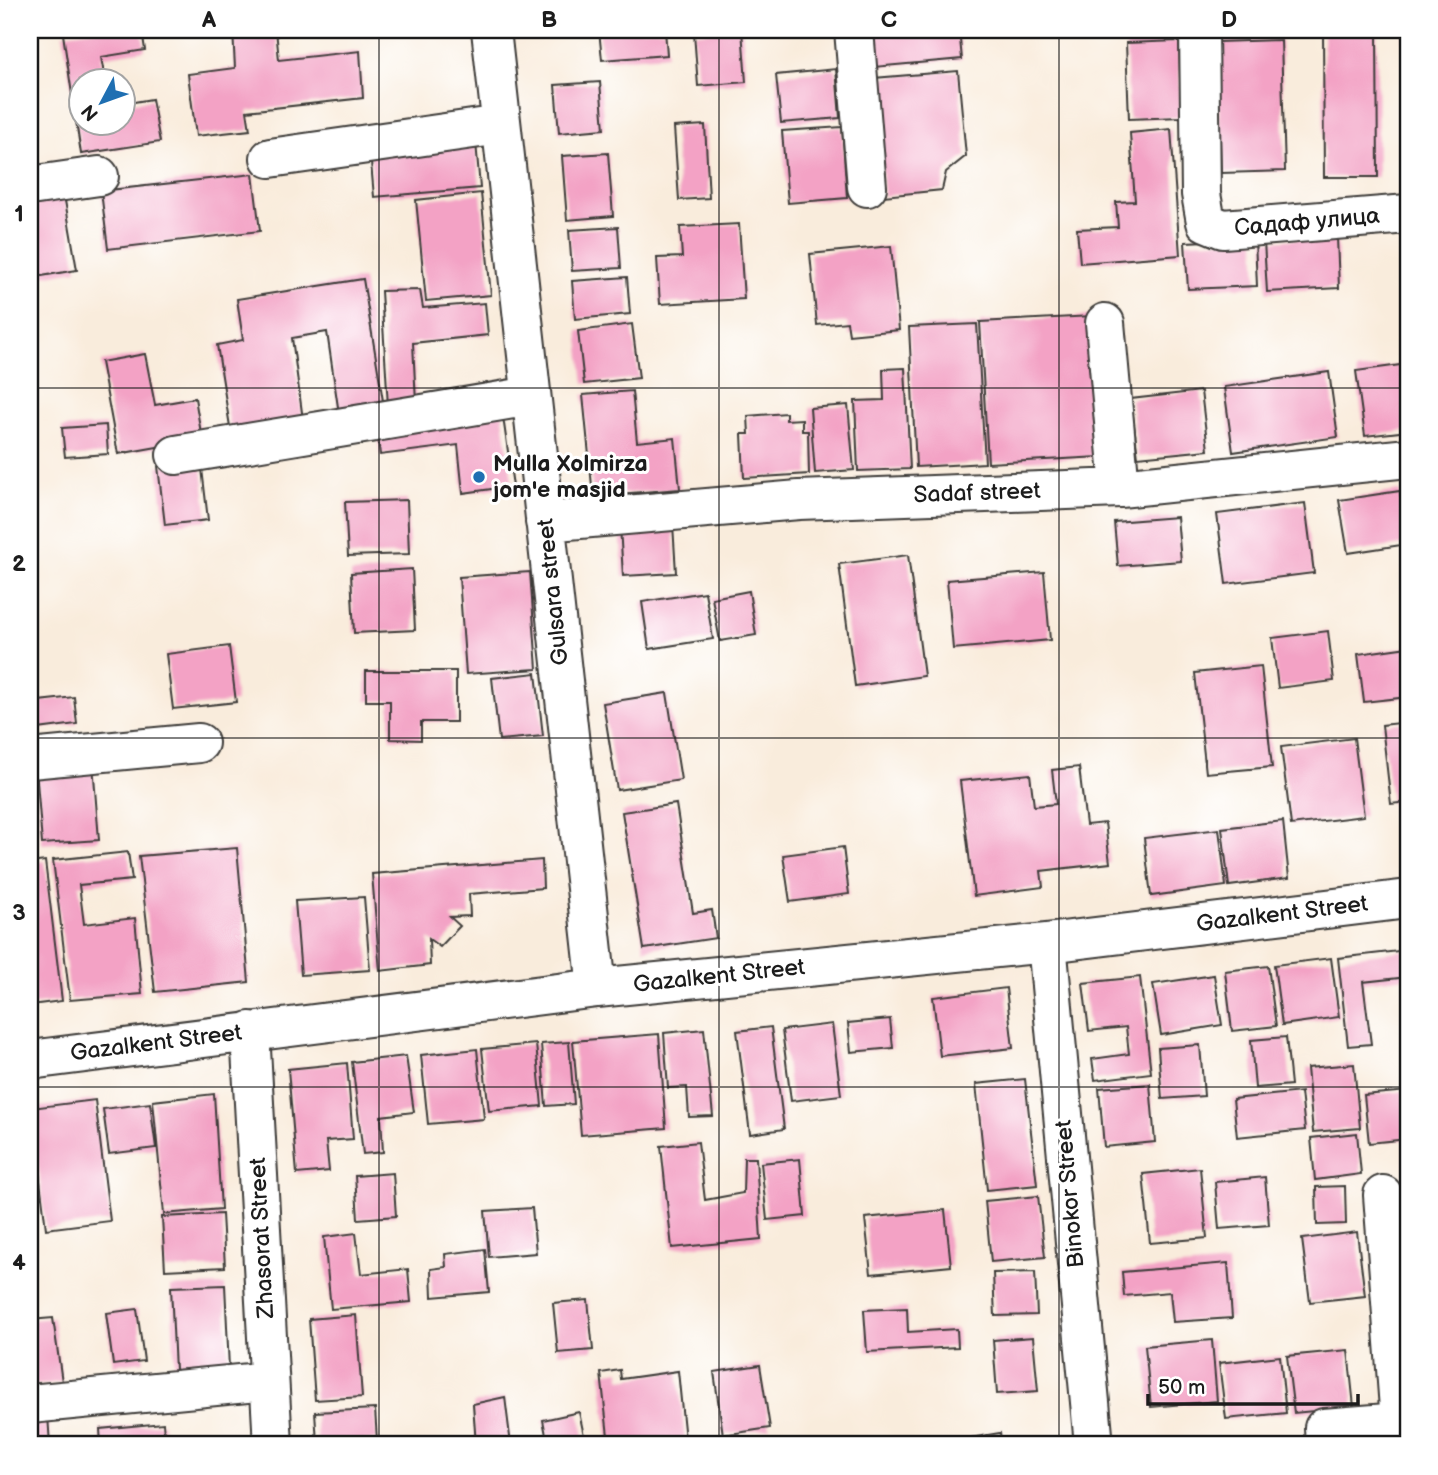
<svg xmlns="http://www.w3.org/2000/svg" width="1438" height="1475" font-family="'Balsamiq Sans',sans-serif">
	<rect width="100%" height="100%" fill="#fff"/>
	<filter id="ink" filterUnits="userSpaceOnUse"><feTurbulence type="fractalNoise" baseFrequency=".0143" numOctaves="2"/><feDisplacementMap in="SourceGraphic" scale="14" xChannelSelector="R" yChannelSelector="G"/><feConvolveMatrix kernelMatrix="1 2 1 2 8 2 1 2 1" color-interpolation-filters="sRGB"/></filter>
	<filter id="wash" filterUnits="userSpaceOnUse"><feTurbulence type="fractalNoise" baseFrequency=".00686" numOctaves="4" result="noise"/><feDisplacementMap in="SourceGraphic" scale="28" xChannelSelector="R" yChannelSelector="G"/><feGaussianBlur stdDeviation="1.57" result="paint"/><feColorMatrix in="noise" values="0 0 0 0 0 0 0 0 0 0 0 0 0 0 0 0 0 1.4 0 .05"/><feComposite in="paint" operator="in"/></filter>
	<g filter="url(#wash)">
		<rect width="100%" height="100%" fill="#f9ecdc"/>
		<path fill="#f7cfd4" d="M1403,1144H1408V1261Z"/>
		<g id="blocks">
			<path fill="#f3a2c5" d="M93,30H142L145,50L101,57L105,80H80V122H122V104L152,99L160,142L81,154L63,34Z
				M233,30H276L279,60L360,51L363,98L247,111L250,130L196,136L188,74L235,68Z
				M599,30H665L667,55L602,60Z
				M742,30L746,82L698,86L694,33Z
				M871,30H959L962,59L874,67Z
				M1220,30H1281V34L1221,37Z
				M1323,30H1377L1378,177H1324Z
				M1403,30H1408V64H1404Z
				M1281,40L1285,171L1221,173L1217,42Z
				M1179,41L1181,117L1129,119L1126,43Z
				M836,69L840,118L781,123L776,75Z
				M958,71L966,156L946,172L942,190L884,196L874,78Z
				M600,82L604,129L559,133L555,85Z
				M705,125L709,198L679,200L674,127Z
				M842,127L847,198L788,203L782,131Z
				M1171,129L1180,255L1080,263L1077,229L1118,227L1116,202L1135,201L1130,133Z
				M476,142L480,188L374,197L370,151Z
				M608,153L613,216L567,220L562,156Z
				M253,174L260,231L108,249L101,191Z
				M63,189L77,270L30,278V195Z
				M481,193L491,295L426,301L416,200Z
				M739,224L744,299L660,304L657,258L682,257L680,227Z
				M618,227L621,268L572,271L569,230Z
				M1337,237L1339,288L1267,292L1264,241Z
				M1255,239L1257,286L1188,289L1185,242Z
				M891,246L899,330L849,335L847,322L817,325L810,254Z
				M627,277L630,314L575,319L572,281Z
				M363,279L384,407L339,414L327,332L292,338L303,420L231,433L217,345L243,340L237,299Z
				M420,290L423,308L485,303L488,335L413,343L416,403L388,406L381,291Z
				M1092,316L1100,457L988,463L980,322Z
				M632,324L639,378L584,384L578,331Z
				M977,324L985,463L916,467L909,327Z
				M145,354L155,405L195,398L202,439L118,454L101,362Z
				M1408,364V431L1365,436L1356,371Z
				M905,368L910,469L858,471L855,401L884,400L883,369Z
				M1329,372L1338,437L1233,452L1224,387Z
				M632,391L637,442L675,438L680,489L593,496L583,395Z
				M1201,391L1208,450L1138,457L1131,399Z
				M848,405L854,470L815,473L810,408Z
				M502,410L513,486L463,493L458,445L380,455L377,429Z
				M786,413V420L802,419V431H808L809,474L744,478L742,434H749L748,416Z
				M106,425L108,454L65,457L62,428Z
				M201,460L208,520L165,525L158,466Z
				M1400,491L1408,544L1348,553L1339,500Z
				M407,500L409,554L348,556L345,502Z
				M1305,503L1314,573L1226,584L1217,514Z
				M1177,517L1181,561L1118,566L1114,522Z
				M673,524L676,573L623,576L620,526Z
				M908,555L924,676L855,686L839,564Z
				M412,569L415,630L354,633L351,573Z
				M530,572L537,669L466,674L459,577Z
				M1044,572L1050,640L953,649L947,580Z
				M749,591L756,635L720,641L712,598Z
				M705,592L713,639L649,649L642,602Z
				M1328,631L1334,681L1278,688L1272,638Z
				M229,646L236,702L173,709L166,654Z
				M1408,647V697L1364,702L1358,654Z
				M1261,666L1272,767L1206,773L1195,673Z
				M366,671H456V722H421V740L390,739V701H366Z
				M536,673L543,736L499,740L492,678Z
				M667,693L681,780L617,790L603,703Z
				M74,697L77,724L30,730V702Z
				M1408,722V802L1391,804L1382,725Z
				M1354,738L1364,816L1291,825L1281,747Z
				M93,764L99,840L42,844L36,768Z
				M1079,767L1086,825L1105,823L1110,863L1041,871L1043,887L974,896L960,781L1030,774L1034,806L1056,804L1052,770Z
				M676,804L693,913L712,910L716,938L644,949L622,812Z
				M1283,821L1289,878L1229,886L1222,828Z
				M1219,829L1226,886L1151,896L1144,838Z
				M843,847L849,894L790,902L783,855Z
				M237,848L249,982L155,992L139,856Z
				M128,852L132,880L79,885L84,924L135,918L142,994L70,1000L53,860Z
				M542,860L543,888L469,894L470,916L450,917L460,926L440,947L429,939L430,965L380,971L372,874Z
				M45,861L62,1001L30,1005V863Z
				M364,897L370,970L301,975L295,901Z
				M1407,950L1408,977L1363,982L1371,1044L1348,1046L1338,958Z
				M1331,958L1339,1017L1282,1025L1274,965Z
				M1268,966L1276,1026L1232,1031L1225,971Z
				M1214,975L1222,1025L1161,1035L1153,984Z
				M1140,977L1151,1073L1095,1080L1092,1059L1129,1054L1126,1027L1089,1031L1083,983Z
				M1006,988L1013,1048L940,1056L933,997Z
				M890,1019L893,1048L851,1052L848,1023Z
				M832,1024L841,1095L791,1101L782,1030Z
				M771,1027L784,1129L750,1134L737,1031Z
				M704,1029L713,1116L689,1117L687,1087L668,1088L664,1033Z
				M659,1034L666,1128L581,1135L573,1041Z
				M1286,1037L1291,1085L1255,1088L1251,1040Z
				M569,1042L574,1104L546,1106L541,1044Z
				M536,1044L542,1106L489,1111L482,1049Z
				M1200,1045L1204,1096L1162,1099L1158,1048Z
				M477,1049L484,1119L428,1124L421,1055Z
				M406,1056L414,1112L381,1116L383,1152L363,1154L352,1062Z
				M347,1063L353,1139L326,1141L329,1171L297,1174L288,1069Z
				M1354,1064L1360,1128L1313,1132L1307,1068Z
				M1025,1079L1037,1185L987,1190L976,1084Z
				M1150,1084L1155,1142L1104,1147L1099,1088Z
				M1408,1091V1139L1369,1143L1364,1095Z
				M1301,1092L1305,1130L1237,1137L1233,1099Z
				M214,1094L221,1209L164,1214L153,1101Z
				M95,1100L110,1221L46,1229L31,1108Z
				M150,1103L156,1148L109,1154L103,1109Z
				M1357,1133L1361,1174L1315,1180L1311,1138Z
				M698,1142L705,1200L743,1193L744,1158H756L761,1239L672,1248L661,1146Z
				M800,1159L805,1216L767,1220L761,1163Z
				M30,1168L35,1196L30,1197Z
				M1200,1168L1207,1238L1150,1243L1143,1174Z
				M393,1173L396,1216L358,1219L355,1176Z
				M1265,1177L1269,1225L1219,1229L1215,1182Z
				M1345,1186L1346,1224L1317,1225L1316,1187Z
				M1038,1196L1045,1257L991,1262L985,1201Z
				M532,1208L536,1253L489,1257L485,1211Z
				M945,1210L951,1266L871,1274L865,1218Z
				M222,1214L225,1267L165,1270L162,1217Z
				M1357,1232L1365,1296L1310,1302L1302,1239Z
				M356,1233L361,1274L408,1269L411,1302L331,1309L324,1237Z
				M485,1249L489,1292L432,1297L431,1269L446,1267L445,1254Z
				M1228,1263L1232,1318L1173,1322L1170,1292L1124,1296L1122,1272Z
				M1035,1272L1037,1315L995,1316L993,1273Z
				M225,1285L229,1368L175,1370L171,1287Z
				M588,1300L593,1350L558,1353L553,1303Z
				M907,1308L908,1332L957,1329L958,1347L867,1352L864,1310Z
				M137,1309L144,1361L113,1365L106,1313Z
				M356,1315L362,1397L315,1400L309,1319Z
				M53,1318L62,1382L30,1386V1320Z
				M1033,1337L1038,1391L997,1394L993,1340Z
				M1212,1340L1217,1401L1151,1407L1145,1346Z
				M1348,1350L1354,1407L1294,1413L1287,1356Z
				M1280,1356L1286,1413L1226,1419L1219,1363Z
				M760,1365L770,1428L723,1435L714,1372Z
				M620,1370L621,1379L678,1371L685,1440L647,1445H609L601,1373Z
				M505,1397L511,1445H476L473,1404Z
				M375,1409L377,1440L317,1443L315,1412Z
				M579,1412L586,1445H548L543,1420Z
				M48,1415L50,1445H30V1417Z
				M163,1423L165,1445H101L100,1429Z
				M1000,1433L1002,1445H965L964,1439Z"/>
		</g>
	</g>
	<g filter="url(#ink)">
		<use href="#blocks" fill-opacity="0" stroke="#3d3b39" stroke-width="2"/>
		<g fill="none" stroke-linecap="round" stroke-linejoin="round">
			<g stroke="#3d3b39" stroke-width="42">
				<path id="minor" d="M491,30L597,988
					M854,30L867,187
					M1199,30L1201,194L1206,222L1223,229L1408,214
					M270,158L501,125
					M30,186L99,176
					M1105,323L1120,488
					M176,455L531,396
					M545,522L799,500L1120,488L1408,458
					M30,759L199,743
					M1047,943L1094,1445
					M250,1031L273,1445
					M30,1060L597,988L1047,943L1408,899
					M30,1404L269,1381
					M1325,1445L1324,1428L1400,1422L1383,1195"/>
			</g>
			<use href="#minor" stroke="#fff" stroke-width="38"/>
		</g>
	</g>
	<path fill="none" stroke="#1c1c1c" stroke-width="2" stroke-opacity="0.55" d="M379,30V1445M719,30V1445M1059,30V1445M30,388H1408M30,738H1408M30,1087H1408"/>
	<circle fill="#1f6fb2" stroke="#fff" stroke-width="2.5" cx="479" cy="477" r="7"/>
	<g text-anchor="middle" dominant-baseline="central" stroke-width="6" stroke-linejoin="round" paint-order="stroke">
		<g font-size="23" fill="#1c1c1c" stroke="#fff">
			<text transform="translate(1307 222) rotate(-5)">Садаф улица</text>
			<text transform="translate(977 493) rotate(-2)">Sadaf street</text>
			<text transform="translate(553 592) rotate(-96)">Gulsara street</text>
			<text transform="translate(1282 914) rotate(-7)">Gazalkent Street</text>
			<text transform="translate(719 976) rotate(-6)">Gazalkent Street</text>
			<text transform="translate(156 1043) rotate(-7)">Gazalkent Street</text>
			<text transform="translate(1070 1194) rotate(-95)">Binokor Street</text>
			<text transform="translate(262 1238) rotate(-93)">Zhasorat Street</text>
		</g>
		<g font-size="23" font-weight="bold" fill="#1c1c1c" stroke="#fff" text-anchor="start">
			<text x="493" y="464">Mulla Xolmirza<tspan x="493" dy="26">jom'e masjid</tspan></text>
		</g>
	</g>
	<rect width="1438" height="1475" fill="none" stroke="#fff" stroke-width="77"/>
	<g transform="translate(102 102) rotate(229)"><circle r="33" fill="#ffffff" stroke="#a4a4a4" stroke-width="2"/>
	<path d="M0-5L12 26L0 18L-12 26Z" fill="#1f6fb2"/>
	<text y="-10" font-size="19" font-weight="bold" text-anchor="middle" fill="#1c1c1c">N</text>
	</g>
	<path d="M1148 1394v10h210v-10" fill="none" stroke="#1c1c1c" stroke-width="3.5"/>
	<text x="1158" y="1394" font-size="21" fill="#1c1c1c" stroke="#ffffff" stroke-width="5" paint-order="stroke">50 m</text>
	<rect x="38" y="38" width="1362" height="1398" fill="none" stroke="#1c1c1c" stroke-width="2.5"/>
	<g font-size="23" text-anchor="middle" font-weight="bold" fill="#1c1c1c">
		<text x="209" y="27">A</text>
		<text x="549" y="27">B</text>
		<text x="889" y="27">C</text>
		<text x="1229" y="27">D</text>
		<text x="19" y="221">1</text>
		<text x="19" y="571">2</text>
		<text x="19" y="920">3</text>
		<text x="19" y="1270">4</text>
	</g>
</svg>
